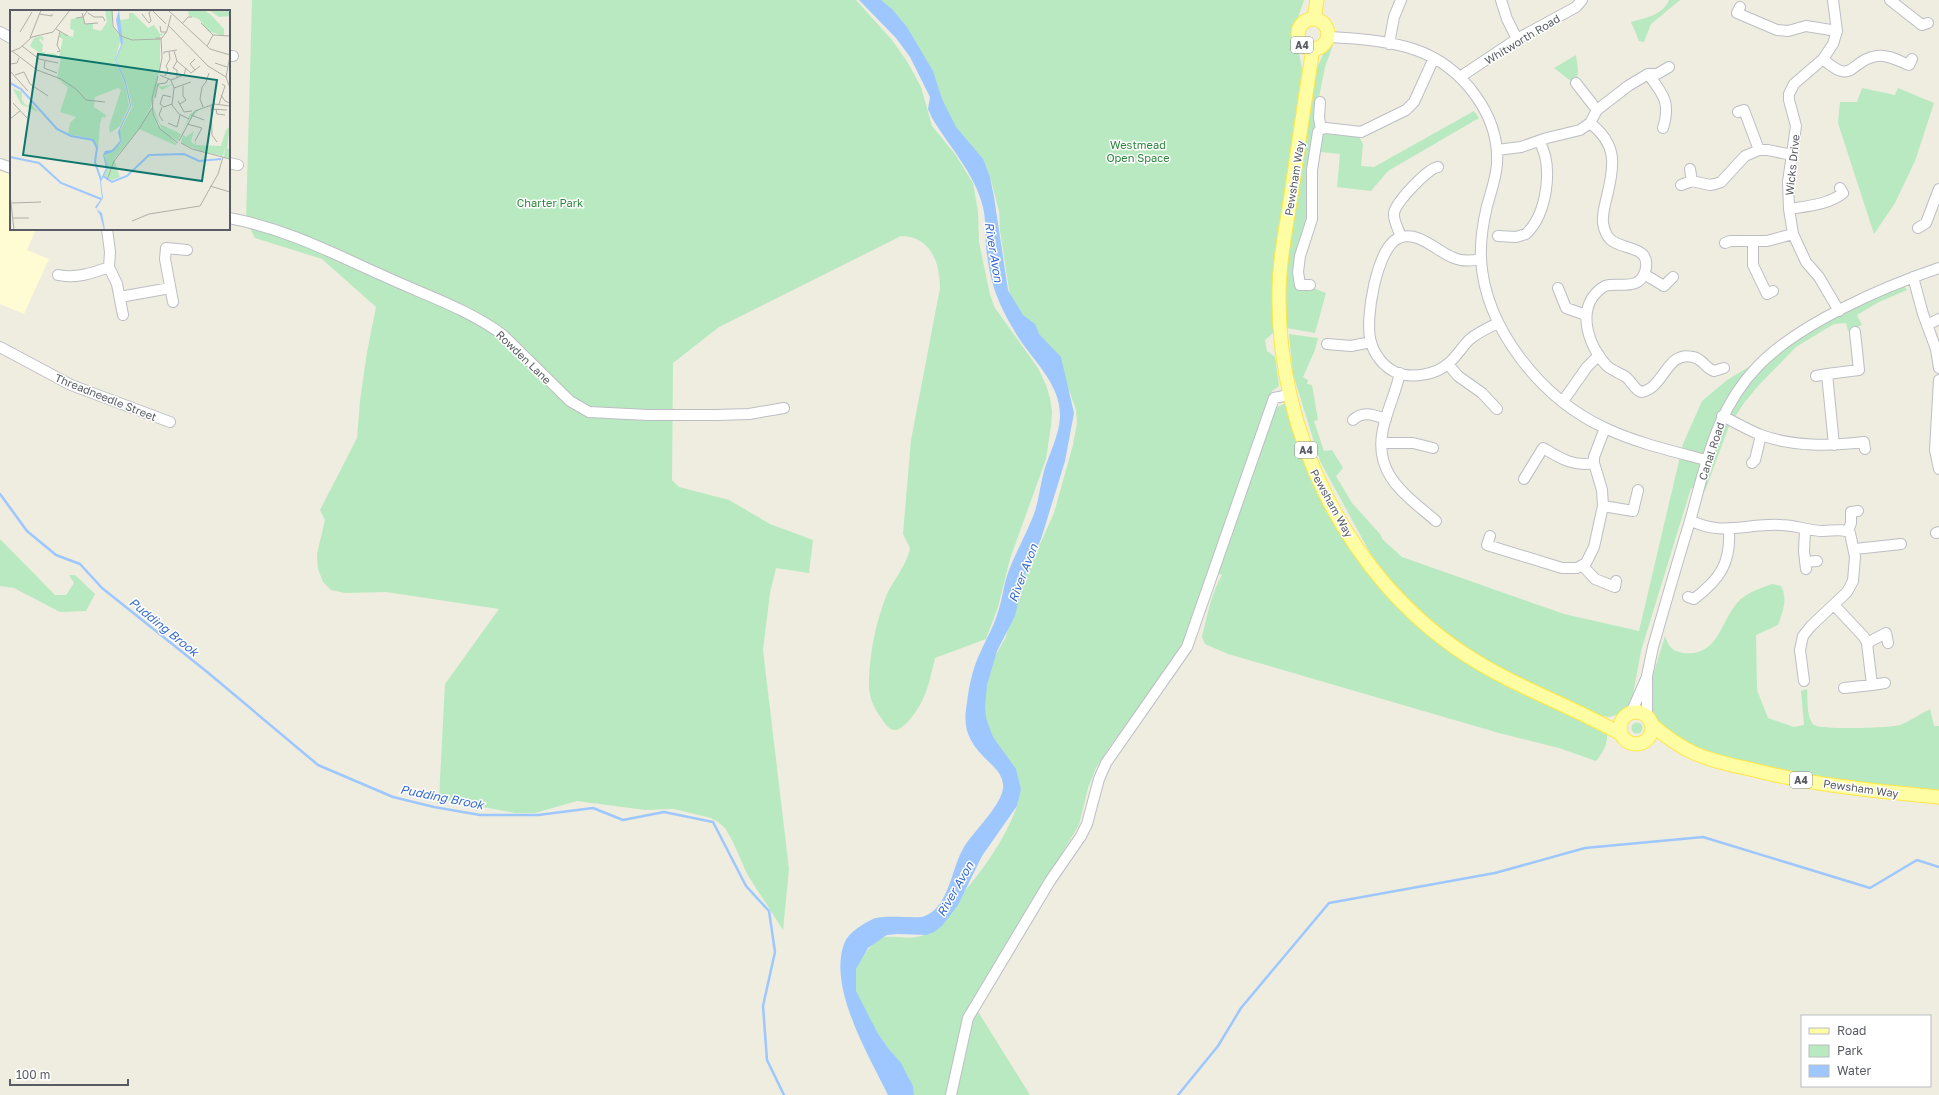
<svg xmlns="http://www.w3.org/2000/svg" width="1939" height="1095" font-family="'Golos Text',sans-serif">
	<rect width="100%" height="100%" fill="#eeeddf"/>
	<path fill="#fffbd3" d="M0,168L11,172V229H36L27,250L49,259L24,314L0,304Z"/>
	<path fill="#b9e9c0" d="M252,0H856L892,40L908,63L921,87L932,126L955,154L973,183L978,212L979,242L990,295L995,308L1038,368L1046,385L1050,398L1052,412L1051,426L1046,459L1010,559L998,607L986,639L935,658C932,671 929,686 923,699C919,708 906,728 896,730C890,731 884,723 882,719C873,707 868,696 869,680C870,650 876,622 887,594C894,579 907,565 910,548L903,534L911,440L940,288C940,262 930,236 901,236L719,327L673,363L672,480L679,487L729,500L770,524L813,540L809,573L776,568L770,593L763,650L789,869L783,930L747,874L733,842L725,828L718,822L711,818L674,809L645,810L577,801L535,813H515L439,799L445,684L499,609L386,592L345,593L331,590L323,582L318,569L317,554L325,520L320,510L357,438L360,401L367,352L376,307L322,259L255,238L246,220Z
		M875,0H1304L1294,30L1293,43L1299,53L1302,69L1272,278L1274,332L1265,340L1267,351L1275,357L1279,386L1271,392L1185,645L1110,746L1096,768L1088,788L1079,825L972,1002L1030,1095H914C911,1075 900,1063 888,1048C879,1037 859,1005 856,990C855,985 855,974 856,969C859,959 875,938 886,937C902,935 915,943 932,930C939,925 944,916 950,909C976,878 1005,843 1018,803L976,709L981,680L1006,637L1018,581L1041,542L1054,513L1073,445L1077,423L1076,410L1069,390L1055,364L1014,305L1009,290L1000,230L999,211L991,180L965,142Z
		M1669,0H1680L1651,24L1644,42L1639,41L1631,22C1645,18 1663,15 1669,0Z
		M1333,45L1325,67L1318,102L1314,132L1359,137L1363,144L1361,166L1374,167L1474,111L1479,118L1388,171L1371,191L1337,187L1340,154L1312,151L1309,215L1295,281L1326,293L1315,333L1287,328C1282,241 1303,154 1317,68L1325,50Z
		M1576,55L1578,70L1577,78L1572,82L1554,68Z
		M1862,88L1895,95L1898,88L1934,103L1915,161L1895,203L1874,234L1838,123L1840,102H1857Z
		M1904,286L1907,290L1879,302L1857,315L1862,325L1848,331L1846,323L1834,324L1796,347L1758,386L1744,403L1729,426L1705,491L1691,488L1641,651L1631,705L1621,714L1609,717L1593,714L1508,674L1464,648L1439,629L1403,596L1375,562L1320,461L1293,374L1289,334L1318,338L1315,350L1303,377L1308,380L1307,384L1312,385L1318,420L1314,421L1324,451L1332,450L1343,468L1336,476L1352,503L1381,535L1382,539L1402,557L1564,614L1639,631L1683,444L1702,401L1727,380L1814,328L1889,291Z
		M1286,403L1337,524L1436,637L1607,731C1608,744 1604,751 1596,761L1559,748L1499,733L1228,654L1205,644L1202,637C1207,616 1211,594 1222,575L1216,572L1273,409Z
		M0,539L55,595H66L74,583L69,575H75L95,594L86,611L60,612L14,588L0,586Z
		M1772,584L1781,586C1788,599 1783,611 1778,625L1756,635L1757,690L1768,718L1794,727L1804,725L1801,691L1807,689C1808,698 1806,718 1814,725C1822,730 1890,728 1900,725C1910,721 1920,714 1930,709L1934,726H1939V792L1790,773L1704,752L1673,736L1653,718L1649,707L1651,682L1665,636C1668,646 1672,651 1683,653C1718,657 1720,623 1737,603C1745,593 1761,588 1772,584Z
		M1631.5 728a5.5 5.5 0 1 1 11 0a5.5 5.5 0 1 1-11 0Z"/>
	<path fill="#9ec7ff" d="M859,0H881L892,9L907,27L933,71L942,99L956,127L983,159L990,177L994,197L1008,290L1023,315L1035,324L1039,334L1061,357L1074,413L1065,461L1058,484L1041,539L1024,577L1015,616L997,651L987,685L985,707L986,718L993,737L1016,769L1021,789L1017,806L982,856L958,905L942,926L934,932L926,935L898,934L887,935L868,948L856,969V991L877,1032L888,1048L901,1063L913,1086L914,1095H888C869,1056 828,988 844,944C848,932 863,924 873,919C883,915 909,918 922,917C949,910 951,868 964,847C974,831 1006,801 1003,784C1002,774 995,768 989,762C969,743 962,730 967,703C969,685 973,667 981,651C986,639 993,628 997,615C1002,602 1003,588 1007,576C1014,555 1026,535 1034,514C1039,500 1040,486 1044,471C1049,454 1060,434 1060,415C1060,381 1029,358 1014,330C996,300 990,281 986,247C985,233 986,220 983,207C974,172 950,148 932,118L928,109L930,97L910,57L896,38Z"/>
	<g fill="none" stroke-linecap="round" stroke-linejoin="round">
		<path stroke="#9ec7ff" stroke-width="2.5" d="M0,494L27,531L56,555L80,564L102,588L206,671L318,765L393,797L434,807L480,815H538L593,808L623,820L664,812L713,822L746,886L769,911L775,952L763,1006L767,1060L784,1095
			M1178,1095L1218,1046L1241,1008L1329,903L1495,873L1585,848L1703,837L1870,888L1917,860L1939,867"/>
		<g stroke="#bdbec5" stroke-width="12">
			<path id="minor" d="M1501,0L1507,19L1517,39
				M1833,0L1837,31L1833,44L1823,59L1794,84L1789,94V100L1796,126L1788,182L1789,209L1793,234L1806,262L1819,277L1839,311
				M1890,0L1922,25L1928,23
				M1740,7L1737,13L1777,30L1788,31L1806,26L1837,31
				M0,32L11,38
				M1328,37C1355,38 1391,41 1416,50C1462,66 1500,115 1497,164C1496,178 1491,192 1487,206C1483,223 1480,241 1481,259C1485,329 1542,399 1605,428C1637,443 1672,451 1706,460
				M1389,44L1394,17L1401,0
				M229,56H233
				M1823,59C1854,87 1849,60 1877,56C1887,54 1899,61 1909,65L1912,59
				M1648,74C1663,94 1671,102 1663,128
				M1460,77L1517,39L1576,7L1582,0
				M1576,83L1597,110
				M1320,102L1319,118L1321,129
				M1738,112L1744,110L1759,150H1768L1792,155
				M1590,123C1617,144 1615,164 1607,196C1605,205 1602,214 1603,223C1604,229 1606,235 1610,239C1621,251 1653,244 1645,272C1639,291 1618,282 1605,286C1574,304 1587,345 1607,366C1613,371 1620,373 1626,377C1632,382 1634,389 1641,392C1665,388 1666,350 1693,357C1703,359 1705,368 1714,371L1724,368
				M1497,150L1521,147L1547,138L1580,130L1590,123L1597,110L1628,86L1648,74H1657L1669,67
				M229,163L238,165
				M0,164L11,168
				M1690,169L1692,181
				M1681,185L1692,181L1710,185L1715,184L1721,182L1745,156L1759,150
				M1789,209C1807,206 1828,205 1843,193L1840,188
				M229,218C287,229 332,253 386,277C425,295 468,309 503,335L570,401L589,412L648,415H716L749,414L784,408
				M1918,228L1926,223L1939,189
				M1498,236L1516,237L1526,234C1547,214 1554,166 1539,141
				M1401,237C1399,230 1393,221 1394,213C1396,202 1428,168 1438,167
				M1753,241V265L1767,294L1773,291
				M1725,243L1730,241H1767L1793,234
				M1481,259C1472,261 1463,262 1454,258C1437,252 1419,230 1399,238C1377,246 1364,321 1371,342C1374,354 1383,366 1395,372C1411,379 1436,375 1449,363C1457,356 1462,347 1469,340C1478,332 1488,328 1498,323
				M109,267L117,284L123,315
				M1644,274L1664,286L1673,277
				M58,275C75,279 93,273 109,267L110,252L107,229
				M1913,277L1923,314L1936,349L1939,368
				M1310,285H1300L1298,272L1300,256L1312,219V170L1318,132L1321,129L1326,128L1361,132L1406,110L1414,102L1434,58
				M1558,288L1566,308L1586,315
				M120,297L170,288
				M173,302L165,259L166,248L187,250
				M1927,325L1939,319
				M1327,344L1351,346L1371,342
				M0,347L71,385L170,422
				M1448,364L1458,376L1482,393L1497,409
				M1400,373C1396,392 1387,410 1383,429C1373,475 1406,495 1436,521
				M1816,376L1827,374
				M1939,380L1935,450L1939,469
				M1563,401L1587,367L1599,355
				M1722,416C1735,422 1748,430 1761,435C1794,447 1829,446 1864,442L1865,449
				M1353,420C1363,410 1374,415 1386,419
				M1382,443H1413L1433,448
				M1834,445L1827,374L1859,370L1855,332
				M1752,463L1755,460L1761,435
				M1524,479L1543,448C1560,458 1573,467 1594,463
				M1603,506L1633,511L1638,490
				M1690,520C1722,537 1747,523 1781,525C1795,525 1809,531 1823,531C1832,531 1844,528 1850,533L1855,557L1853,581L1847,592L1811,626L1803,636L1800,650L1804,681
				M1805,530L1804,551L1806,569
				M1848,531L1851,523V512L1858,511
				M1936,533L1939,532
				M1490,536L1487,545L1562,568H1577L1586,563L1594,547L1603,506L1602,490L1594,463V457L1605,428
				M1855,549L1901,544
				M1805,562L1817,561
				M1583,566L1595,579L1615,587L1616,581
				M1688,597L1694,599C1720,579 1731,563 1729,530
				M1834,605L1864,637L1867,643L1872,685L1885,683
				M1867,643L1886,633L1888,643
				M1844,688L1872,685
				M1631,713L1646,679
				M1647,716V676L1653,647C1665,605 1677,563 1690,521C1706,464 1715,410 1759,365C1800,323 1883,287 1939,268
				M951,1095L968,1018L1050,881L1081,836L1087,824L1099,779L1106,763L1187,647L1274,398L1289,395"/>
		</g>
		<g stroke="#ffe647" stroke-width="15">
			<path id="major" d="M1298 34a15 15 0 1 1 30 0a15 15 0 1 1-30 0Z
				M1314,19L1317,0
				M1313,49C1305,98 1298,147 1291,196C1286,228 1279,261 1279,293C1277,432 1346,575 1463,653C1512,686 1570,705 1621,734
				M1620 728a16 16 0 1 1 32 0a16 16 0 1 1-32 0Z
				M1651,724C1665,736 1678,746 1694,753C1712,761 1731,765 1750,769C1811,785 1876,791 1939,797"/>
		</g>
		<use href="#minor" stroke="#fff" stroke-width="10"/>
		<use href="#major" stroke="#fffda3" stroke-width="13"/>
	</g>
	<g text-anchor="middle" dominant-baseline="central" stroke-width="3" stroke-linejoin="round" paint-order="stroke">
		<g fill="#fff" stroke="#8a8c92" stroke-width="1">
			<rect x="1291" y="37" width="22" height="16" rx="3"/>
			<rect x="1295" y="442" width="22" height="16" rx="3"/>
			<rect x="1790" y="772" width="22" height="16" rx="3"/>
		</g>
		<g font-size="10" font-weight="bold" fill="#585b63">
			<text x="1302" y="45">A4</text>
			<text x="1306" y="450">A4</text>
			<text x="1801" y="780">A4</text>
		</g>
		<g font-size="11" fill="#585b63" stroke="#fff">
			<text transform="translate(1522 39) rotate(-31)">Whitworth Road</text>
			<text transform="translate(1792 165) rotate(-84)">Wicks Drive</text>
			<text transform="translate(1294 178) rotate(-81)">Pewsham Way</text>
			<text transform="translate(524 357) rotate(44)">Rowden Lane</text>
			<text transform="translate(106 397) rotate(22)">Threadneedle Street</text>
			<text transform="translate(1711 451) rotate(-72)">Canal Road</text>
			<text transform="translate(1332 503) rotate(61)">Pewsham Way</text>
			<text transform="translate(1861 788) rotate(8)">Pewsham Way</text>
		</g>
		<g font-size="11" fill="#2c873d" stroke="#fff">
			<text x="1138" y="144">Westmead<tspan x="1138" dy="13">Open Space</tspan></text>
			<text x="550" y="202">Charter Park</text>
		</g>
		<g font-size="12" font-style="italic" fill="#3469cf" stroke="#fff">
			<text transform="translate(994 252) rotate(81)">River Avon</text>
			<text transform="translate(1023 573) rotate(-69)">River Avon</text>
			<text transform="translate(164 627) rotate(39)">Pudding Brook</text>
			<text transform="translate(442 797) rotate(11)">Pudding Brook</text>
			<text transform="translate(955 889) rotate(-60)">River Avon</text>
		</g>
	</g>
	<g transform="translate(10 10)">
		<rect width="220" height="220" fill="#eeeddf"/>
		<path d="M95,0H102V15L111,28L105,51L115,74L119,96L110,116L100,123L99,117L111,80L108,78L85,87L84,97L96,105L95,108L92,107L90,114L88,140L83,129L58,124L60,113L66,107L50,102L58,78L47,68L51,48L31,44L20,36L24,28L31,26L34,28L32,32L31,28L29,30L33,35L32,42H35L36,39L35,44L43,43L49,46L53,29L49,27L50,23L63,27L64,20L60,19L61,9L73,7L75,14H83V19L91,21L97,12ZM178,0H194L201,5L214,19V26L198,21L189,9L179,6ZM199,0H220V6L209,7ZM119,3H123L138,18L144,15L150,24L155,23L150,26V58L141,97L133,110L141,98L147,115L167,134L165,135L129,119L104,149L110,167L102,170L93,166L98,157L94,145L102,142L111,133L109,123L122,97L117,74L106,50L113,33L108,10L119,9ZM149,66L147,73L151,77L163,74L152,80L147,75L143,96L150,114L171,124L180,104L191,98L177,112L168,131L154,123L144,104L142,88ZM3,79L12,82V91L15,90L13,92L17,96L20,93L28,102L11,94ZM220,116L217,138L220,140V148L214,147L215,137L213,146L190,141L171,133L173,125L176,127L184,121L181,131L184,135L186,131V135L211,136L216,120Z" fill="#b9e9c0"/>
		<path d="M109,0L113,33L106,50L116,72L121,96L110,120L111,132L103,142L94,145L98,157L91,172L93,188L86,199L92,203L95,220H94L90,205L85,197L92,188L90,171L96,158L93,145L95,141L102,140L110,131L108,122L120,96L115,73L105,50L111,35L106,10Z" fill="#9ec7ff"/>
		<path fill="none" stroke="#9ec7ff" stroke-width="2" d="M0,73L11,79L47,119L61,126L83,130L87,138L85,152L91,170M0,147L29,153L51,173L91,189M93,166L102,172L117,166L139,145L174,144L189,151L211,149"/>
		<path fill="none" stroke="#aeafa9" stroke-width="1" d="M102,0L103,16L111,26L122,30L151,29L152,28H146M142,0L156,14M158,0L200,39L220,45M72,3L75,14L88,13M78,3L84,7H93L95,11M29,4L42,6V4M132,4L139,13L141,11L139,3L141,0M66,8L73,7L78,0M191,13L203,25L220,26M172,14L178,7H182M158,15L198,56L216,67M150,16L151,22H157M46,19L58,26M10,22L22,2M20,28L31,0M152,28L157,21L161,5M12,36L29,49L48,53M197,36L203,25M2,41L27,60L51,69L66,79L76,90L95,92M164,41L167,51L181,63L190,56M0,42L10,38L22,27L43,22L60,0M47,42L50,41L47,35L50,21M154,44V42L167,40M220,46L216,67L220,78M185,49L180,54L185,60M35,51L34,58L47,63M205,53L217,57M0,54L7,53L9,48M0,61L18,81M149,63L152,48L151,29M5,65L14,62L20,74L38,86M150,65L161,70L164,78L162,95L169,104L179,109M148,66L142,88L143,104L150,119L168,133M155,66L158,60L156,56L160,49L159,42M167,68V60L163,58L167,51M161,70L174,65L176,58M164,78L181,72M211,85L215,91L220,93M161,87L153,85L150,94L154,97L162,94M145,88L148,74L156,73L159,68M168,91L174,102L182,101M3,93L17,108M170,94L176,90L173,86V76M209,94L215,76L212,74M201,95L202,125L207,132M152,97L149,105L153,111M193,97L190,89L192,77L196,72L199,63M201,99L217,100M206,99L207,104L215,105M181,105L194,110M0,109L10,101M158,113L167,117L170,105M177,114L192,118L185,131M169,131L185,101L204,94L220,96M171,133L182,139L220,149M97,170L104,151L129,119L142,98M200,176L220,182M0,184L4,220M2,193L31,192M3,208H19M122,211L139,204L190,196L208,164L213,147"/>
		<path fill="#0f766e" fill-opacity="0.15" stroke="#0f766e" stroke-width="2" d="M28,44L207,70L192,171L13,145Z"/>
		<rect width="220" height="220" fill="none" stroke="#585b63" stroke-width="2"/>
	</g>
	<rect x="1801" y="1015" width="130" height="72" fill="#ffffff" stroke="#bcbdc1"/>
	<rect x="1809" y="1028" width="20" height="6" fill="#fffda3" stroke="#bcbdc1"/>
	<text x="1837" y="1035" font-size="12" fill="#585b63">Road</text>
	<rect x="1809" y="1045" width="20" height="12" fill="#b9e9c0" stroke="#bcbdc1"/>
	<text x="1837" y="1055" font-size="12" fill="#585b63">Park</text>
	<rect x="1809" y="1065" width="20" height="12" fill="#9ec7ff" stroke="#bcbdc1"/>
	<text x="1837" y="1075" font-size="12" fill="#585b63">Water</text>
	<path d="M10 1079v6h118v-6" fill="none" stroke="#585b63" stroke-width="2"/>
	<text x="16" y="1079" font-size="12" fill="#585b63" stroke="#ffffff" stroke-width="3" paint-order="stroke">100 m</text>
</svg>
